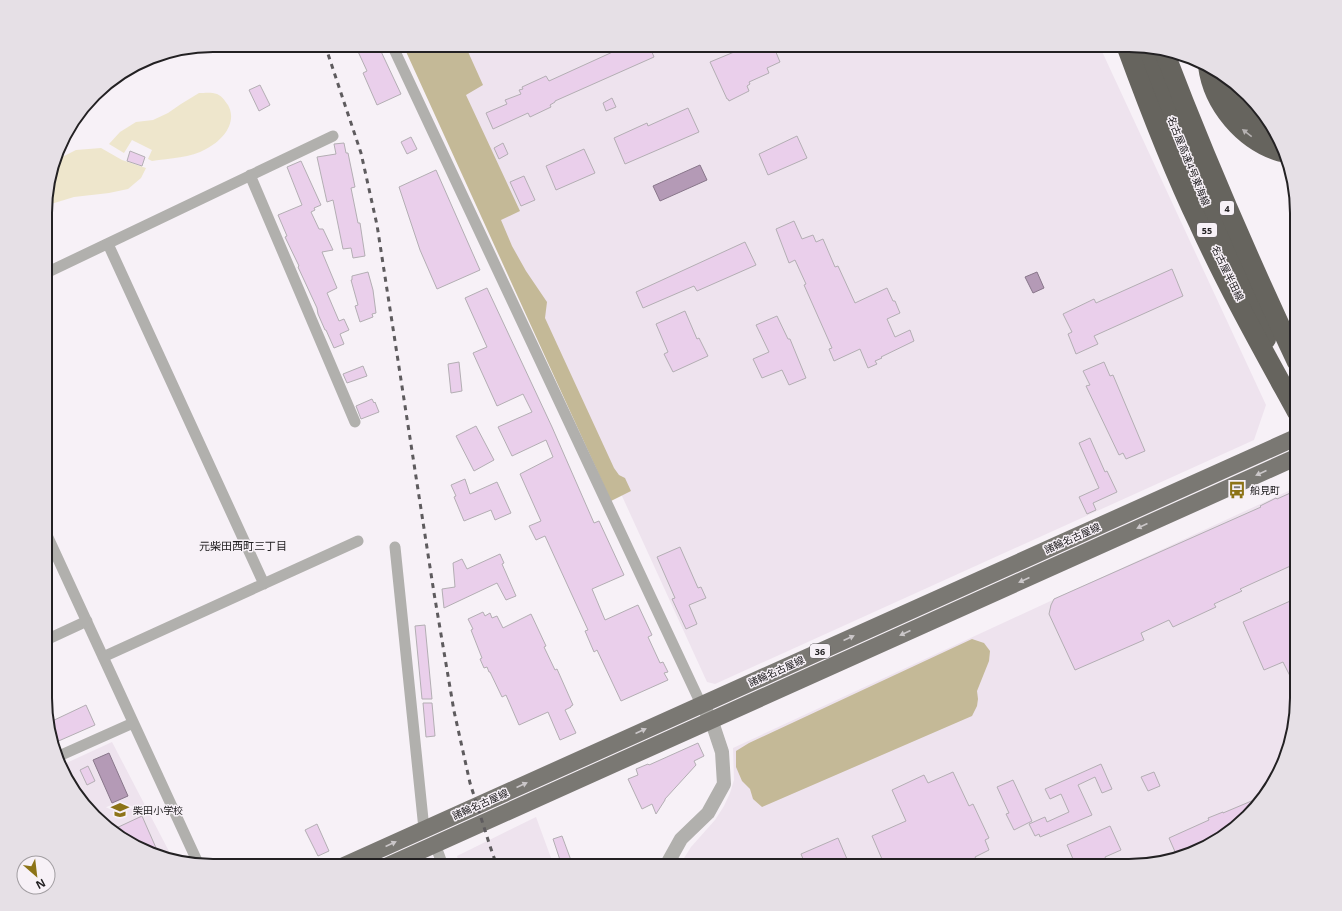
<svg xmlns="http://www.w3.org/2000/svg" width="1342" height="911" font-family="'Open Sans','Noto Sans JP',sans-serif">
	<rect width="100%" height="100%" fill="#f7f1f7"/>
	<path fill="#eee3ee" d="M403,45H1099L1266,405L1254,440L715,684L707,682L622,496Z
		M1297,487V708L1288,752L1268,791L1213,844L1139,866H679L691,847L715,820L724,806L730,793L734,780L733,748Z
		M112,742L173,859L159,857L120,837L68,782L62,765Z
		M536,817L554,866H460L457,856Z"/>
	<path fill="#eee6cc" d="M199,93C204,93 212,92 217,94C222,96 225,101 228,105C238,123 222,141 206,149C191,158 170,158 152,161L148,159L152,150L132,140L124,153L109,144L120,132L136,122L153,120L168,113L181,104Z
		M101,148L122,160L146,168L141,178L128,189L109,193L74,197L51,204L46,201V192L56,160L76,150Z
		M74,777L85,800L68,782L67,780Z"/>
	<path fill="#c4b997" d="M403,45H465L483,85L466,95L520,211L501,220L512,246L526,271L547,302L545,318L614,468L619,475L625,478L631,491L611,501Z
		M972,639L984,643L990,651L989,661L977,691L978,699L977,706L972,716L762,807L753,799L750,789L742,781L736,767V751L749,743Z"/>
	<path fill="#b49ab6" stroke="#88768a" d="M700,165L707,180L660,201L653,186Z
		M1037,272L1044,288L1033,293L1025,277Z
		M109,753L128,796L112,803L93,760Z"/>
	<path fill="#eacfeb" stroke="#b3aeb3" d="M355,45H378L401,94L377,105L363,73L367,71Z
		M628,45H649L654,57L555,101V102L550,105L551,107L530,117L528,113L493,129L486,113L507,104L505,100L521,94L519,90L523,89L522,87L546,76L549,81Z
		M751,45H773L780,62L767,68L769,73L749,82L750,84L747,86L749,91L729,101L728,99H727L710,62Z
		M260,85L270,105L259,111L249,90Z
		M612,98L616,107L606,111L603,103Z
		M688,108L699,132L625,164L614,138L647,123L648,126Z
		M797,136L807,158L768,175L759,154Z
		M411,137L417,149L407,154L401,142Z
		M344,143L346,153H348L355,187L351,188L358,223H360L365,256L353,258L351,248L343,249L333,200L327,202L317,157L336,154L334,144Z
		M503,143L508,154L499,159L494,148Z
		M584,149L595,173L556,190L546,166Z
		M130,151L145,157L142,166L127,161Z
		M301,161L321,205L314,208L315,210L311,212L319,229H323L333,250L322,252L337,288L327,293L339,321L344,319L349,330L340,334L344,344L334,348L326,330H325L318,314L317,308L298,267L299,266L285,237L287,236L278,215L302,205L287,167Z
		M436,170L480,270L437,289L420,250L399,187Z
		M524,176L535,200L521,206L510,182Z
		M794,221L802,239L813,235L816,242L823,239L835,267L838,266L855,303L887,288L893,301H895L900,313L887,319L895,337L910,330L914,341L881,357L882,358L875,361L877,364L868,368L860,349L834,361L829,349L832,348L804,285L806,284L795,260L789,263L776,229Z
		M745,242L756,265L697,291L694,286L643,308L636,292Z
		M1172,269L1183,296L1094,336L1098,344L1076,354L1068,334L1072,332L1063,314L1094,299L1096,303Z
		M368,272L373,290L376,313L372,314L373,317L360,322L355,306L358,305L351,280H352V276Z
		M487,288L552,427L594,523L599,521L624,575L592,589L605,620L638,605L652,635L648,637L660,663L663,662L668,672L664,673L668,680L621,701L597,650L594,652L585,631L588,630L545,536L536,540L529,526L541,521L520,474L553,457L546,440L512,456L498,427L532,412L523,394L497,406L473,353L487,347L465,298Z
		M685,311L697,339L699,338L708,356L673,372L664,354L668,352L656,324Z
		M777,316L788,339H790L806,378L789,385L782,370L762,378L753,359L769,352L756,325Z
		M459,362L462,391L451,393L448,364Z
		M1104,362L1110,376L1113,375L1145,451L1126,459L1123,453L1119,455L1086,386L1090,385L1083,371Z
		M363,366L367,376L347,383L343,374Z
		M372,399L374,403L375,402L379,412L361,419L356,406Z
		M476,426L494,460L474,471L456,436Z
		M1090,438L1105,472L1107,471L1117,492L1093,503L1096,510L1087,514L1079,497L1099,488L1079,443Z
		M465,479L470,494L497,482L511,513L495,520L491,510L464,521L454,497L456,496L451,485Z
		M1297,490V563L1240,589L1242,591L1214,604L1216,607L1173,627L1169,620L1141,633L1144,640L1075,670L1049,614L1051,605L1054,599L1261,507L1260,506L1276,498L1277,499Z
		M680,547L698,588L701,587L706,598L689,605L697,624L686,629L672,599L675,598L657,557Z
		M500,554L504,563L502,564L516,596L506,600L497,583L444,608L442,589L455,587L453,563L462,559L467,569Z
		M1297,598V690L1283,662L1264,670L1243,622Z
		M483,612L485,616L490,613L492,618L497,616L503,628L531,614L546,646L544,647L555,670L557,669L573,705L571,706V707L565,710L576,733L560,740L548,712L519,725L506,695L502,697L490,672H489L487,667L484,668L480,659L482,658L471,630L473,629L468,619Z
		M425,625L432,699H422L415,626Z
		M423,703H432L435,736L426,737Z
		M86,705L95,725L54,743L48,723Z
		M698,743L704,756L694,761L696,765L665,799V800L656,814L652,804L642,809L628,779L638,775L636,769L648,764L649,765Z
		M1101,764L1112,789L1102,793L1095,777L1078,785L1092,815L1040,837L1039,834L1035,836L1029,824L1045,817L1047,822L1069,812L1061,794L1050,799L1045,789Z
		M88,766L95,781L87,785L80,770Z
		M953,772L969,806L973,804L989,838L985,840L989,850L975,857L979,866H885L872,836L906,821L892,790L924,775L928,783Z
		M1154,772L1160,786L1148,791L1141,777Z
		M1013,780L1032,821L1014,830L1006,814L1009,813L997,787Z
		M1261,797V798L1225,832L1176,854L1169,838L1209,820L1208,818L1223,812V813Z
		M142,816L160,857L120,837L112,830Z
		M317,824L329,851L318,856L305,830Z
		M1110,826L1121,850L1105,857L1106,860L1093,866H1076L1067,845Z
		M562,836L572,863L565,866H562L553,839Z
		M838,838L850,866H806L801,854Z"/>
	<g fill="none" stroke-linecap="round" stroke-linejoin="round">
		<path stroke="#b1b0ad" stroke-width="11" d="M392,45L701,704
			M250,175L355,422
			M108,244L264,584
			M46,273L333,136
			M46,533L198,863
			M395,547L424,829
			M46,640L87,621
			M103,657L358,541
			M59,756L133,723
			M435,844L443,866"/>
		<path stroke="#b1b0ad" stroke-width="14" d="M666,866L681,839L708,813L724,784L722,752L711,719L701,704"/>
		<path stroke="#7a7873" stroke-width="17" d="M343,866L1297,437
			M387,866L1297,457"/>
		<path stroke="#66645e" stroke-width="20" d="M1144,47L1195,177L1266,339
			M1208,66C1213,105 1244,141 1281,152
			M1228,80C1237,104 1253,120 1275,132"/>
		<path stroke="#5e5b5e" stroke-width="3" stroke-dasharray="5 5" stroke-linecap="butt" d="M325,45L361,153L377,225L434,593L454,711L470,783L490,846L497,866"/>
		<path stroke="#66645e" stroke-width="20" d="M1126,45C1148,105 1171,166 1199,224C1228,288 1263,350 1297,412
			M1164,51C1204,156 1249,260 1297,362"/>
	</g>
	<defs><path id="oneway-solid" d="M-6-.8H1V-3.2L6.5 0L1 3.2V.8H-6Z"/></defs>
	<use fill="#b6b2b2" href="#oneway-solid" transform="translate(1247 133) rotate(-142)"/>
	<g fill="#cbc7c9">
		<use href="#oneway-solid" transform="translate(1261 473) rotate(156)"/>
		<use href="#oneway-solid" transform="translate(1142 526) rotate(156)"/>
		<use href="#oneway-solid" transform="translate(1024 580) rotate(156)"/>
		<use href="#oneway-solid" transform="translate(905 633) rotate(156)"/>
		<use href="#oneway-solid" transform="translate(849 638) rotate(-24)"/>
		<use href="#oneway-solid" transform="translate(641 731) rotate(-24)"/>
		<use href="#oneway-solid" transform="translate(522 785) rotate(-24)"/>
		<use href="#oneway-solid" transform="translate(391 844) rotate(-25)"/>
	</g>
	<defs>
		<g id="bus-bare" transform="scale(1.38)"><path d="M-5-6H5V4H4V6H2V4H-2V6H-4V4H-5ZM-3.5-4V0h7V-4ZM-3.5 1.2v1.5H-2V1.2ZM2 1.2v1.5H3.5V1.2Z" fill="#8c7317" stroke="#f7f1f7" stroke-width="2.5" paint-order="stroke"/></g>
		<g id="school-bare" transform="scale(1.38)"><path d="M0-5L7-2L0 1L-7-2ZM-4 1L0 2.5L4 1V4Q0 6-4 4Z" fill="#8c7317" stroke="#f7f1f7" stroke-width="2.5" paint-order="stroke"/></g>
	</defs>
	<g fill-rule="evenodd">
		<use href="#bus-bare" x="1237" y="490"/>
		<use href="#school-bare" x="120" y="810"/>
	</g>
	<g text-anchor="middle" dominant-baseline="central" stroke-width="3" stroke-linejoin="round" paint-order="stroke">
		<g fill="#f7f1f7" stroke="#635f63" stroke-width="1">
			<rect x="1220" y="201" width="14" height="14" rx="3"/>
			<rect x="1197" y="223" width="20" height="14" rx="3"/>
			<rect x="810" y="644" width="20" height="14" rx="3"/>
		</g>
		<g font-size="9" font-weight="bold" fill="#232123">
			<text x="1227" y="208">4</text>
			<text x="1207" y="230">55</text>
			<text x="820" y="651">36</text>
		</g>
		<g font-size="10" fill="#232123" stroke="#f7f1f7">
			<text transform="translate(1189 161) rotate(68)">名古屋高速4号東海線</text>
			<text transform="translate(1228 273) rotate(64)">名古屋半田線</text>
			<text transform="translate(1072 538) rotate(-24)">諸輪名古屋線</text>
			<text transform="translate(776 671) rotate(-24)">諸輪名古屋線</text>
			<text transform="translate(480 804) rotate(-24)">諸輪名古屋線</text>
		</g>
		<g font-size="10" fill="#232123" stroke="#f7f1f7" text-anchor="start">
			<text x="1250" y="490">船見町</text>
			<text x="133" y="810">柴田小学校</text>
		</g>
		<g font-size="11" fill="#232123" stroke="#f7f1f7">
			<text x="243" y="545">元柴田西町三丁目</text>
		</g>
	</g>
	<path d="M0 0H1342V911H0ZM213 52H1129A161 161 0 0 1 1290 213V698A161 161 0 0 1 1129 859H213A161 161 0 0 1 52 698V213A161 161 0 0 1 213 52Z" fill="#e6e0e6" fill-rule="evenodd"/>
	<path fill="none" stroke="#232123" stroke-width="2" d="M213 52H1129A161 161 0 0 1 1290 213V698A161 161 0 0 1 1129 859H213A161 161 0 0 1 52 698V213A161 161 0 0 1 213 52Z"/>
	<g transform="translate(36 875) rotate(152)"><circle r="19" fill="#f7f1f7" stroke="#a29ea2"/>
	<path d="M0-3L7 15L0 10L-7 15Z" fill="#8c7317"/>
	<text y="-6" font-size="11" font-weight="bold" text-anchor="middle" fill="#232123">N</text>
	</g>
</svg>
